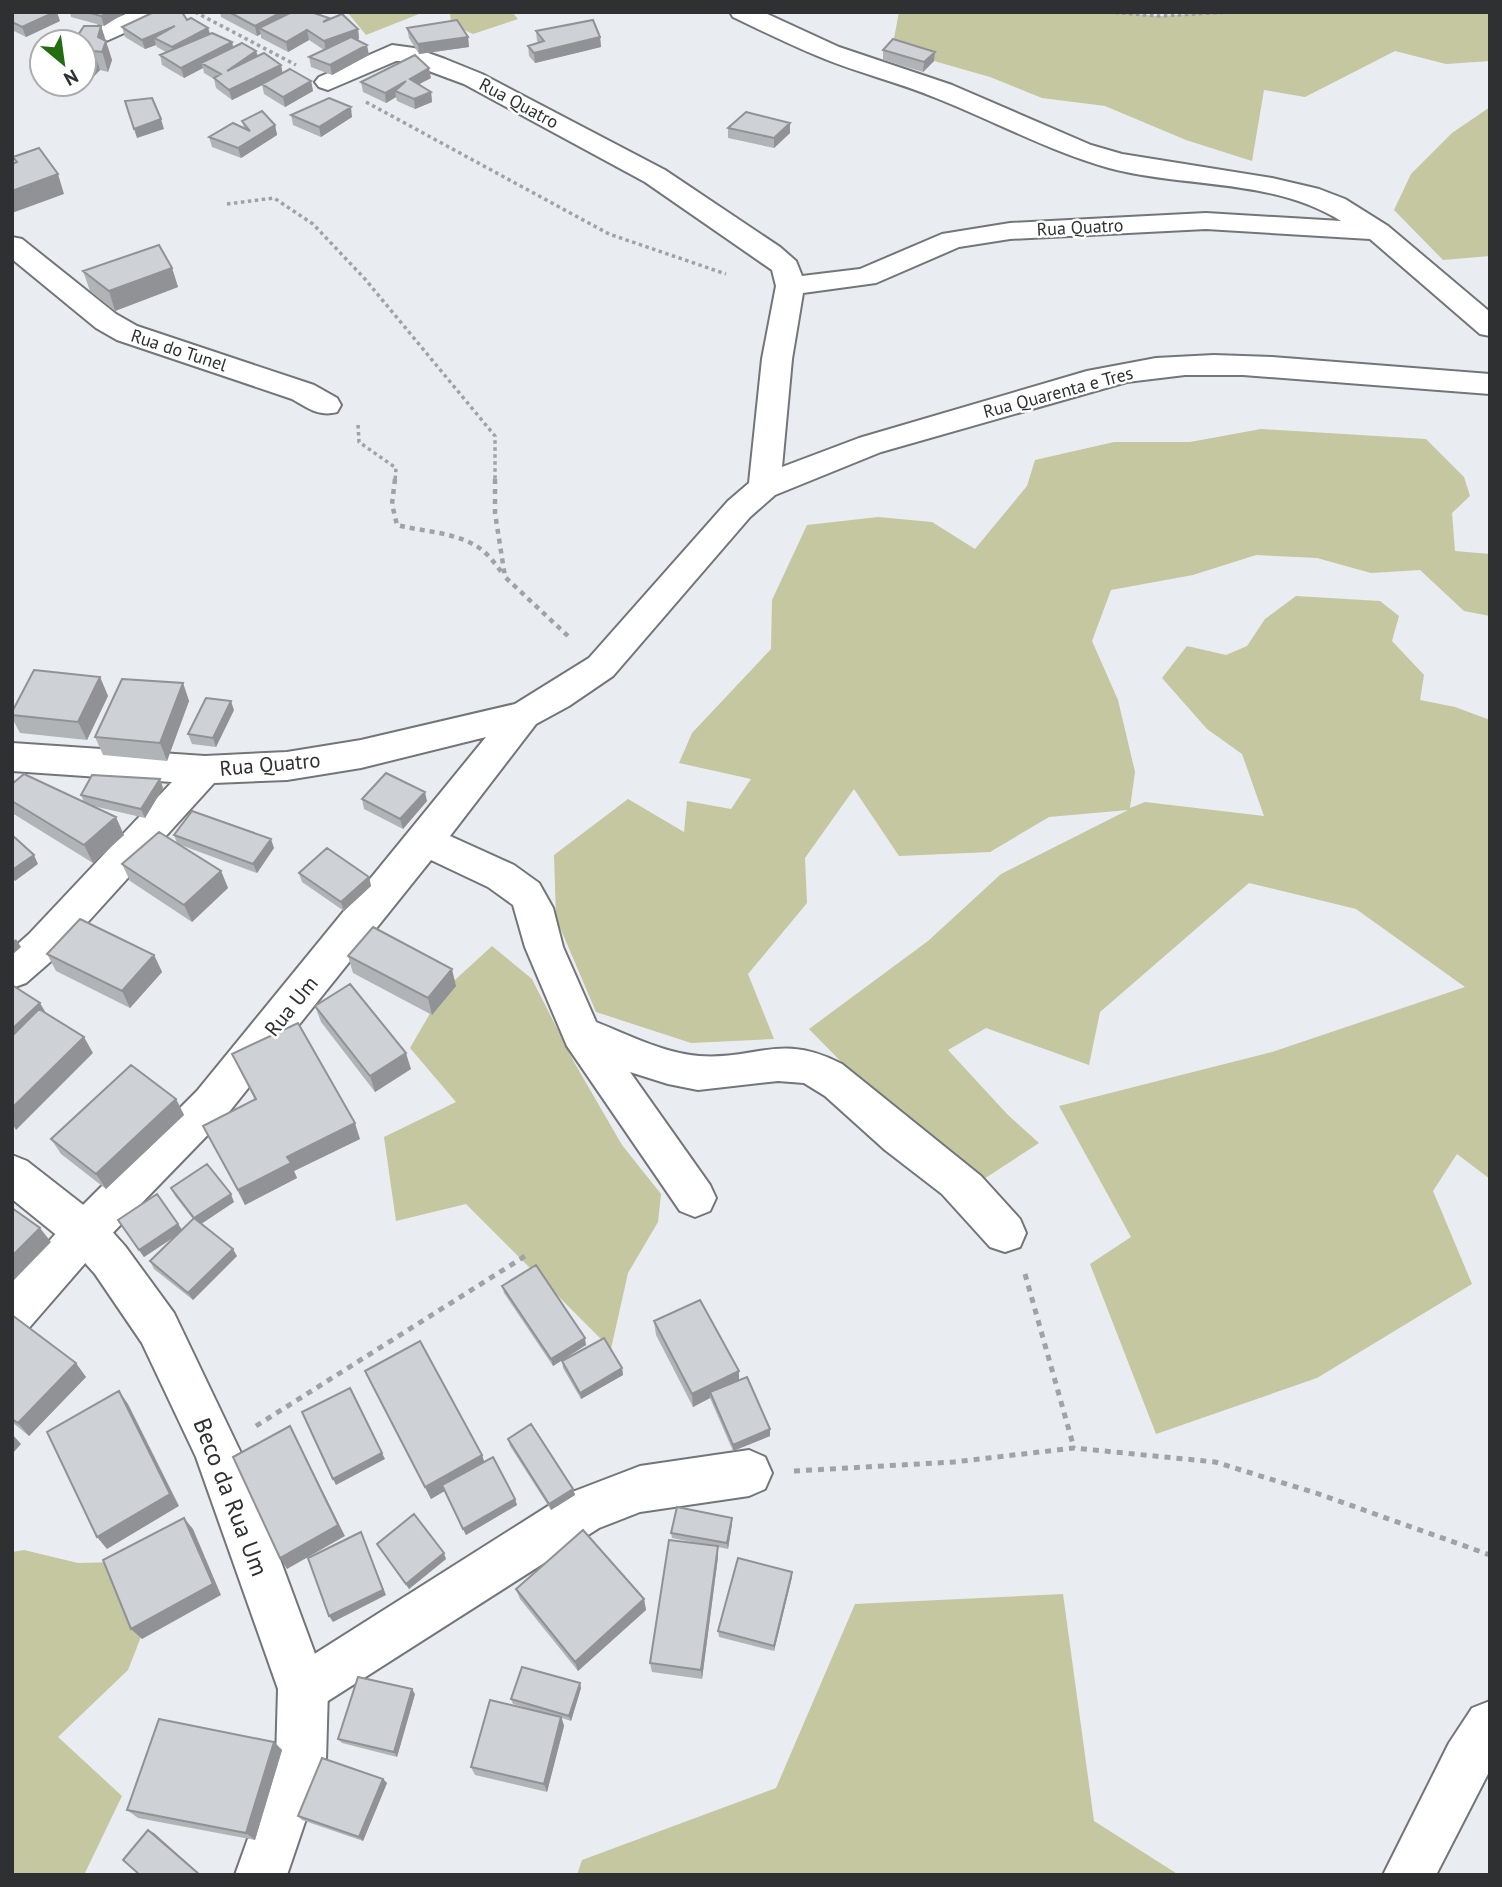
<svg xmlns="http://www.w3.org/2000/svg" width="1502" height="1887" font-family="'PT Sans',sans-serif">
	<rect width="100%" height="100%" fill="#e9ecf1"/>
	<path fill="#c5c7a0" d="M353,12H424L366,35L348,13Z
		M450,12H512L518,19L473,34L451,24Z
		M899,12H1108L1159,16L1230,12H1490V61L1446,64L1395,51L1305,97L1264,90L1252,161L1186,140L1105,106L1042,98L990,77L892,49Z
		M1490,107V256L1443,260L1394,210L1411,174L1452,133Z
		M1261,429L1426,439L1464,477L1470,496L1452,513L1455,551L1490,554V616L1464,611L1420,570L1371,573L1317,558L1256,555L1193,575L1111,590L1092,641L1118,700L1135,772L1130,808L1145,802L1264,816L1242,754L1207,729L1162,678L1187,646L1226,655L1247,646L1265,619L1296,596L1380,601L1399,616L1392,641L1424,675L1420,700L1455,707L1490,720V1179L1457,1154L1433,1191L1472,1284L1317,1378L1156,1434L1090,1264L1131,1237L1059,1106L1272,1052L1465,987L1356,909L1249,883L1100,1012L1089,1065L986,1028L948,1050L1008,1115L1039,1143L967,1190L809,1029L928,941L1001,874L1128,810L1049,817L990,852L899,856L854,789L805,858L807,903L748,974L774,1039L691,1043L596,1012L556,918L554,855L628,799L684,832L687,801L731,809L751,779L679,763L692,733L771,649L772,600L807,525L878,517L932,522L975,549L1027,486L1035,460L1114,442H1190Z
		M492,946L532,979L574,1062L622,1145L661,1194L658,1222L628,1273L611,1349L466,1204L396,1221L384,1137L456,1102L410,1048L443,991Z
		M24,1550L78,1563L120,1562L153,1606L128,1670L58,1737L122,1796L84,1875H12V1552Z
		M1063,1594L1094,1821L1179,1875H577L582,1860L776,1788L855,1604Z"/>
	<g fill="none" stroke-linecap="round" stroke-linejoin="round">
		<g stroke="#727579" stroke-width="4">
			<path id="minor" d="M130,12H163L160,17L104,42L95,45L86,42L82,37L86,32Z
				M730,12H763L839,47L952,85L1091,145L1122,154L1272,178L1319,189L1345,199L1388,226L1490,312V336L1480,334L1370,239L1206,229L1010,239L959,247L876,283L803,293L792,359L782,467L859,438L1087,371L1156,358L1214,355L1272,357L1490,374V394L1243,375H1185L1127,382L881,452L775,495L750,517L613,676L569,706L536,724L450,836L514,865L539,883L553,908L563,947L596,1022C629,1035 663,1053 699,1056C758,1060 780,1032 842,1064L981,1176L1020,1219L1026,1233L1020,1247L1005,1252L990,1247L942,1194L885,1150L825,1096L804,1083L778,1081L698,1090L668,1084L630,1072L710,1185L716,1198L710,1211L695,1217L680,1211L567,1046L525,947L513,905L488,887L431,860L225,1117L100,1246L28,1329L12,1334V1282L70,1218L197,1091L486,737L361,768L287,780L214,783L57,956L26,983L12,988V949L29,934L172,782L12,771V743L205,756L287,752L361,740L515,704L589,658L728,501L749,483L762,359L776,286L772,270L645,182L464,84L402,61H396L328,90L319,87L315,82L319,77L392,45L414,48L445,59L482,74L665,170L780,247L796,261L802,276L860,269L942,234L1010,223L1206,213L1341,221C1273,178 1184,188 1109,168C1049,151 994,121 936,98C898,82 858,73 820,57C791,45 762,31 733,17Z
				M12,237L22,239L116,314L137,326L314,385L337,398L341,405L337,412C319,417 308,408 292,399L117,340L96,328L12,259Z
				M749,1450L765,1457L772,1473L765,1489L749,1496L640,1512L599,1528L320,1706L303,1714L286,1706L278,1689L286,1672L567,1494L640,1466Z
				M1490,1701V1770L1436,1875H1383L1449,1743L1472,1708Z"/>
		</g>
		<g stroke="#727579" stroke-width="4">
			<path id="tertiary" d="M12,1155L27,1161L100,1218L125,1246L174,1313L240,1451L328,1689L326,1760L287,1875H235L276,1760L278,1689L196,1457L142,1343L95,1274L70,1246L12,1199Z"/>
		</g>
		<path stroke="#a0a3a6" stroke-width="3.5" stroke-dasharray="3.5 3.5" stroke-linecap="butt" d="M195,12L296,65
			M1108,12L1159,16L1230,12
			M366,102L609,234L726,274
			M227,204L274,198L313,224L365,279L495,436V481
			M358,425L359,442L396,468L395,481"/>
		<path stroke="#a0a3a6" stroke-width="4.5" stroke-dasharray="5 5" stroke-linecap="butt" d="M395,479L392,504L397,525C424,532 459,532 482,550C491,557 497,567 504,575
			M495,479V513L505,577L569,637"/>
		<path stroke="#a0a3a6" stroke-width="5" stroke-dasharray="6 6" stroke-linecap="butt" d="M1025,1274L1074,1448
			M256,1426L530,1253
			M794,1471L954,1462L1074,1448L1215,1462L1316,1493L1490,1555"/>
		<use href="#minor" fill="#fff" fill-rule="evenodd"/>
		<use href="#tertiary" fill="#fff" fill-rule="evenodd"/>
	</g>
	<path fill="#b1b4b7" d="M12,12L60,21L26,37L12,30Z
		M70,12H126L104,26L71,17Z
		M220,12H311L329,18V19L358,29L359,39L357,40L369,55L332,75L311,67L309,57L324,50L309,40L288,52L261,38V34L257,36L221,17Z
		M187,20L208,28L210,34L232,42L233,47L256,51L258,56L281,65L282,73L311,81L313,91L285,107L264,94L262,85L232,100L216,88L214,79L204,73L203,68L184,78L162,65L160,55L166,52L157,47L156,45L145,49L125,37L122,27Z
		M101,26L112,60L108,72L100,70L80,91H48L45,84H84L78,35Z
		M407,28L468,37L469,47L419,54L409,38Z
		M536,31L600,37L601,47L535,63L529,56L528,46L539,43L537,41Z
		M883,50L934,61L923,72L883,60Z
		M431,78L419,84L431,92L432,102L415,109L397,101L396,97L386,103L363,92L361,82Z
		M291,115L352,117L321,137L293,125Z
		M242,121L275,125L277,135L241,158L212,147L209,137L244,128Z
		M790,123V133L774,148L728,138V128Z
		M172,268L178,287L115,311L90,291L83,271Z
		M100,677L108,696L87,740L20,733L12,718V712Z
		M183,683L189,701L167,761L103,755L95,737Z
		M234,710L216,747L192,744L188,734Z
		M160,779L163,788L145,818L93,806L124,835L93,863L12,813V801L84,802L81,795Z
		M362,799L427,801L403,829L364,809Z
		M174,835L274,848L257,873L178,844L221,871L228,888L192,922L130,881L122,864L177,843Z
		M299,873L369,877L371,886L344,911L302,882Z
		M47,954L154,955L162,972L130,1008L56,971Z
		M348,956L456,986L432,1015L353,973Z
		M315,1006L411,1069L375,1092L321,1022Z
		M232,1054L360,1139L294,1171L297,1178L245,1205L203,1126L255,1100Z
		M176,1099L184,1115L106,1189L61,1154L51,1139Z
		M171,1188L234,1202L201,1224L237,1256L193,1300L154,1269L150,1261L176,1236L144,1257L118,1220L178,1224L182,1230L193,1219L175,1196Z
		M502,1286L586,1345L553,1366L504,1293Z
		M12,1315L86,1377L29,1436L12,1422Z
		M654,1321L739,1380L770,1429V1436L733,1451L710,1398L693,1407L656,1335Z
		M562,1361L622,1368L623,1375L581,1399L563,1368Z
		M365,1371L482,1455L484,1462L515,1499L517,1505L466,1535L444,1491L431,1499Z
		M508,1439L573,1489L575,1495L551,1510L510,1446Z
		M732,1518V1524L728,1549L718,1547V1557L702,1679L652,1672L650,1663L707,1545L672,1538L671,1533Z
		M377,1544L446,1559L409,1589Z
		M792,1577L774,1651L719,1637L718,1631Z
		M516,1589L644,1599L646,1610L578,1671L520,1599Z
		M581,1688L571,1721L562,1718L564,1726L547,1792L475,1775L471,1767L543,1713L513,1704L511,1699Z
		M415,1694L397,1757L342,1743L338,1739Z
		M274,1742L282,1750L255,1840L138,1818L127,1810Z
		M383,1779L387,1783L363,1841L302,1820L298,1816Z"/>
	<path fill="#909295" d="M55,12H57L60,21L26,37L22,27Z
		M108,12H126L104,26L101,16Z
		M282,12H296L259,28L261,34L257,36L255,26Z
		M101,26L112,60L108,72L98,37Z
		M175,26L154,38L156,45L145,49L142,40Z
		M208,28L211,37L174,57L172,47Z
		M358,29L359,39L326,51L324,41Z
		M307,30L309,40L288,52L286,42Z
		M468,37L469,47L419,54L418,44Z
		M600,37L601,47L535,63L534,53Z
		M232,42L234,51L201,63L203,68L184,78L181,68Z
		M367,45L369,55L332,75L330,65Z
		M94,51L100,70L80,91L78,84H84V62Z
		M256,51L259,60L227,71Z
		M935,52L934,61L923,72L924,62Z
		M281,65L283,75L232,100L229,90Z
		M429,68L431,78L412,88L410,79Z
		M311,81L313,91L285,107L283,97Z
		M406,81L395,91L396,97L386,103L385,93Z
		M431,92L432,102L415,109L414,99Z
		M351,107L352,117L321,137L319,127Z
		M161,119L164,129L137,138L134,129Z
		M790,123V133L774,148V138Z
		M275,125L277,135L241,158L238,148Z
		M58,174L64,194L12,213V191Z
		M172,268L178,287L115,311L109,291Z
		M100,677L108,696L87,740L78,722Z
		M183,683L189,701L167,761L160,743Z
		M231,701L234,710L216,747L213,738Z
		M160,779L163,788L145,818L141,809Z
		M425,792L427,801L403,829L400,819Z
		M116,817L124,835L93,863L84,845Z
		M271,839L274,848L257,873L253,864Z
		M34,855L38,864L15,881L12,876V870Z
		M221,871L228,888L192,922L184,905Z
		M369,877L371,886L344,911L341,902Z
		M16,939L21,947L12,955V942Z
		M154,955L162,972L130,1008L122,991Z
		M452,969L456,986L432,1015L428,998Z
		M40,1003L50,1020L12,1055V1029Z
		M84,1037L93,1053L16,1130L12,1123V1108Z
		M406,1053L411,1069L375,1092L370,1076Z
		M176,1099L184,1115L106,1189L96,1174Z
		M355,1123L360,1139L294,1171L297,1178L245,1205L238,1190L287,1157Z
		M231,1194L234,1202L198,1226L194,1218Z
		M178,1224L183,1231L144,1257L139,1250Z
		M40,1228L51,1242L12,1282V1256Z
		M233,1249L237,1256L193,1300L188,1293Z
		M585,1338L586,1345L553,1366L551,1359Z
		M76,1363L86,1377L29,1436L18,1423Z
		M622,1368L623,1375L581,1399L580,1393Z
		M739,1371V1384L710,1392V1398L693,1407L692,1394Z
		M119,1391L128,1404L179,1506L107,1549L97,1537Z
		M290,1426L345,1536L287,1569L280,1558Z
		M770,1429V1436L733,1451V1445Z
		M12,1434L21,1444L12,1454Z
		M382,1453L385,1459L336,1485L333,1479Z
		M482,1455L486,1467L431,1499L425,1487Z
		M573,1489L575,1495L551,1510L549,1504Z
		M515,1499L517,1505L466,1535L463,1529Z
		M184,1518L193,1529L221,1595L142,1639L131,1629Z
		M732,1518V1524L728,1549L727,1543Z
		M361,1532L386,1595L333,1622L329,1616Z
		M718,1546V1557L702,1679L701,1670Z
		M444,1553L446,1559L409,1589L406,1584Z
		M792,1572V1577L774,1651V1646Z
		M644,1599L646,1610L578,1671L575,1662Z
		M580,1683L581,1688L571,1721L569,1716Z
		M412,1689L415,1694L397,1757L394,1752Z
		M561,1717L564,1726L547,1792L544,1784Z
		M274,1742L282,1750L255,1840L246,1833Z
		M383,1779L387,1783L363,1841L359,1837Z
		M148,1830L154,1833L201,1875H200Z"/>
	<path fill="#ced1d5" stroke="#909295" stroke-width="2" d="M12,12H55L22,27L12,22Z
		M86,12H108L101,16Z
		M154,12H182L187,20L191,18L208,28L172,47L154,38L175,26L142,40L122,27Z
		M229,12H282L255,26Z
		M292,12H311L329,18L323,22L342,14L358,29L324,41L307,30L286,42L259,28Z
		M457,20L468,37L418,44L407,28Z
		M593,20L600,37L534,53L528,46L544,41L536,31Z
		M84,26H101L98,37L106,41L102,52L94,51L84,62V42H58L61,36L78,35Z
		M212,33L232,42L181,68L160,55Z
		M351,37L367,45L330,65L309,57Z
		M893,39L935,52L924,62L883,50Z
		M242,43L256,51L227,71L264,53L281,65L229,90L214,78L221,74L201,63Z
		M415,55L429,68L410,79L431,92L414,99L395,91L406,81L385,93L361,82Z
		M290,69L311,81L283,97L262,84Z
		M152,98L161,119L134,129L125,101Z
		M329,98L351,107L319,127L291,115Z
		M262,111L275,125L238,148L209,137L233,123L250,131L242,121Z
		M746,112L790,123L774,138L728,128Z
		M39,148L58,174L12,191V164L17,162L13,157Z
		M159,245L172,268L109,291L83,271Z
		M34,670L100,677L78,722L12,715V712Z
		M122,679L183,683L160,743L95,737Z
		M206,698L231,701L213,738L188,734Z
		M386,773L425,792L400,819L362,799Z
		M24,774L116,817L84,845L12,801V784Z
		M92,775L160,779L141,809L81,795Z
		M192,811L271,839L253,864L174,835Z
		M159,832L221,871L184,905L122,864Z
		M12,835L34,855L12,870Z
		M327,848L369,877L341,902L299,873Z
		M80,919L154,955L122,991L47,954Z
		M373,927L452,969L428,998L348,956Z
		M350,984L406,1053L370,1076L315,1006Z
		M12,985L40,1003L12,1029Z
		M39,1009L84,1037L12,1108V1036Z
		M298,1023L355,1123L287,1157L291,1163L238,1190L203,1126L256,1099L232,1054Z
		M131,1065L176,1099L96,1174L51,1139Z
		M207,1164L231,1194L194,1218L171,1188Z
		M157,1194L178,1224L139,1250L118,1220Z
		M12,1208L40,1228L12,1256Z
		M194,1218L233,1249L188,1293L150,1261Z
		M536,1265L585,1338L551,1359L502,1286Z
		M700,1300L739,1371L692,1394L654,1321Z
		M12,1315L76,1363L18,1423L12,1419Z
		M604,1338L622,1368L580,1393L562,1361Z
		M420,1341L482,1455L425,1487L365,1371Z
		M747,1377L770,1429L733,1445L710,1392Z
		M350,1388L382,1453L333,1479L302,1412Z
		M119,1391L170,1494L97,1537L47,1432Z
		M531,1424L573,1489L549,1504L508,1439Z
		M290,1426L338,1525L280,1558L233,1457Z
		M493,1457L515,1499L463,1529L442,1485Z
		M677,1507L732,1518L727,1543L671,1533Z
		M414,1514L444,1553L406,1584L377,1544Z
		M184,1518L213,1584L131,1629L103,1560Z
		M583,1530L644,1599L575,1662L516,1589Z
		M361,1532L383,1590L329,1616L308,1558Z
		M669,1540L718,1546L701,1670L650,1663Z
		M738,1558L792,1572L774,1646L718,1631Z
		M522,1667L580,1683L569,1716L511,1699Z
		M358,1677L412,1689L394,1752L338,1739Z
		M490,1700L561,1717L544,1784L471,1767Z
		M159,1719L274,1742L246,1833L127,1810Z
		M322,1758L383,1779L359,1837L298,1816Z
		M148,1830L200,1875H140L123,1860Z"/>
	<g text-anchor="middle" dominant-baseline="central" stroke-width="5" stroke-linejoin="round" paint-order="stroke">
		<g font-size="18" fill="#2e3031" stroke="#fff">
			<text transform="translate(519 103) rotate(28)">Rua Quatro</text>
			<text transform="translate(1080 227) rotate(-3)">Rua Quatro</text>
			<text transform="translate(179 350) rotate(18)">Rua do Tunel</text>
			<text transform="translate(1058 392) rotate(-15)">Rua Quarenta e Tres</text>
		</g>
		<g font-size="21" fill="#2e3031" stroke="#fff">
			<text transform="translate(270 764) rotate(-5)">Rua Quatro</text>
			<text transform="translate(291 1006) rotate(-51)">Rua Um</text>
		</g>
		<g font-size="24" fill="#2e3031" stroke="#fff">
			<text transform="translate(231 1497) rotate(69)">Beco da Rua Um</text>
		</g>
	</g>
	<rect width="1502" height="1887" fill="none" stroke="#2e3031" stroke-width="28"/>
	<g transform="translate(63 63) rotate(151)"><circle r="33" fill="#ffffff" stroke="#abacad" stroke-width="2"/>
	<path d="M0-5L12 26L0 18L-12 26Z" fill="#226d0d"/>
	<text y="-10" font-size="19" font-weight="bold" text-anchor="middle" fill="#2e3031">N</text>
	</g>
</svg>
